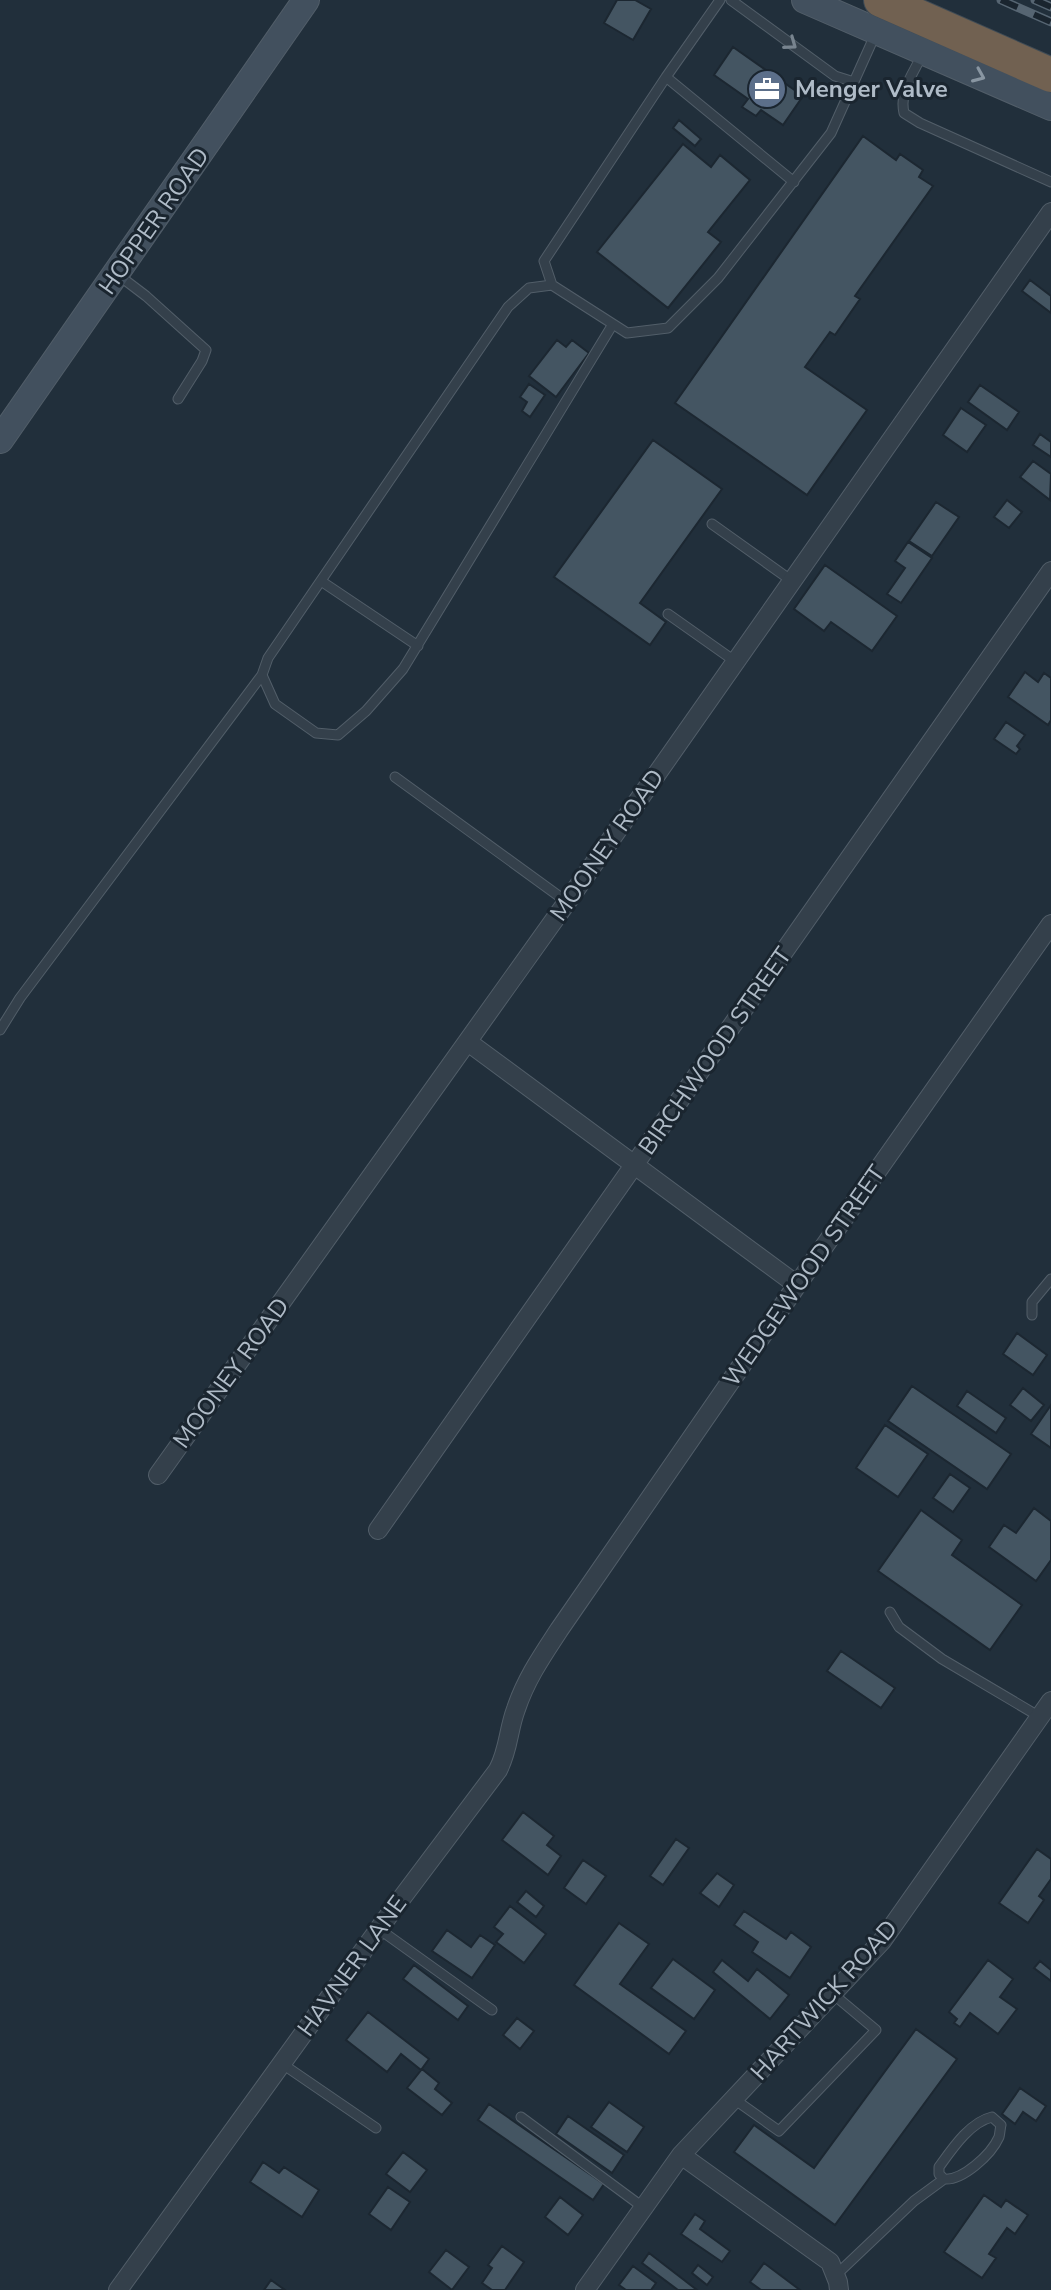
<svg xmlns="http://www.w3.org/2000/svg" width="1051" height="2290" font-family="'Nunito Sans',sans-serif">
	<rect width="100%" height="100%" fill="#212f3b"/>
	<path fill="#445562" stroke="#1c2731" stroke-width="2" d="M617,0H635L651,9L633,40L604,23Z
		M733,47L803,96L783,125L761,110L756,116L742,107L748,99L714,75Z
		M679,120L701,139L695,146L673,128Z
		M863,136L896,160L900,154L923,170L919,177L933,186L855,296L860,299L835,335L830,332L805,367L867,410L807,495L675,403Z
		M683,144L711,167L720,155L750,180L708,232L721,242L668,308L597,252Z
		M1030,280L1051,296V313L1022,291Z
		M557,340L566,347L572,340L589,353L556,397L529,376Z
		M529,384L545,395L530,417L522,411L527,402L520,397Z
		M980,385L1019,412L1007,430L968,402Z
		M961,408L986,425L967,452L943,435Z
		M1040,434L1051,442V457L1033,445Z
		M653,440L722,489L640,603L666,622L650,645L554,577Z
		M1033,461L1051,474L1050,500L1020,477Z
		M1007,500L1022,512L1009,528L994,517Z
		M936,502L959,517L932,556L909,541Z
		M908,542L932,558L901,603L887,594L905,568L895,561Z
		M825,565L897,616L872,651L831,622L824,631L794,609Z
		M1025,672L1038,682L1044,673L1051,678V720L1048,725L1008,697Z
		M1006,722L1025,735L1017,746L1020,749L1016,754L994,739Z
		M1017,1333L1047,1355L1033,1375L1003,1354Z
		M912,1386L1011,1454L987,1489L888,1421Z
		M1023,1388L1044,1405L1031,1421L1010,1405Z
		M967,1391L1006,1418L996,1433L957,1406Z
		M1051,1405V1448L1031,1434Z
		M885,1425L928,1454L898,1497L856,1468Z
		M950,1474L970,1488L953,1512L933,1498Z
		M1034,1508L1051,1521V1560L1036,1581L989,1547L1004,1525L1016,1533Z
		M921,1510L962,1540L952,1555L1022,1605L990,1650L878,1571Z
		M841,1651L895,1688L881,1708L827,1671Z
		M523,1812L554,1836L547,1845L561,1856L548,1875L502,1840Z
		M676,1839L689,1848L663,1885L650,1876Z
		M1037,1849L1051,1859V1879L1039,1896L1044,1900L1028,1923L999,1903Z
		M583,1860L606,1876L586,1904L564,1888Z
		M717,1873L734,1885L719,1907L700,1893Z
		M526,1891L544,1906L536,1917L517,1902Z
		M510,1906L546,1934L524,1963L496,1942L503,1934L494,1927Z
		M744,1911L786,1939L791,1932L811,1947L790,1978L752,1952L758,1942L734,1925Z
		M619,1923L649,1944L620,1984L686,2031L669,2054L574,1985Z
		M447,1930L471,1947L480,1935L495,1945L472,1978L432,1951Z
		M673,1959L715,1990L694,2019L651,1988Z
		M722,1960L748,1981L757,1969L789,1995L770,2019L713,1972Z
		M988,1960L1013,1979L1000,1997L1017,2009L998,2034L970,2013L960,2027L954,2023L957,2019L949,2012Z
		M1040,1961L1051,1970V1981L1034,1968Z
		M414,1965L468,2006L458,2020L403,1979Z
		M368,2012L429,2059L421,2070L401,2054L387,2072L346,2040Z
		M517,2018L534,2031L520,2049L503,2035Z
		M916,2029L957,2059L835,2225L734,2152L754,2125L814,2168Z
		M422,2069L439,2083L435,2089L452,2103L442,2115L407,2088Z
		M1020,2088L1046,2106L1036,2121L1023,2112L1015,2124L1002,2114Z
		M609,2102L644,2127L627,2152L591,2127Z
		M489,2104L604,2184L593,2200L478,2120Z
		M568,2116L624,2155L612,2173L556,2134Z
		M403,2152L427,2170L410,2192L386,2174Z
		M263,2162L279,2173L284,2167L319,2190L302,2217L250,2182Z
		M388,2187L410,2202L391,2230L369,2214Z
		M984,2195L1001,2207L1006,2200L1028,2215L1015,2234L1007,2228L989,2254L996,2258L982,2278L944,2252Z
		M560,2197L583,2215L568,2235L545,2217Z
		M695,2214L705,2221L700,2229L730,2251L722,2262L681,2234Z
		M502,2246L524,2262L505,2290H492L482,2283L492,2268L488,2265Z
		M446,2250L469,2267L452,2290L429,2272Z
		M649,2253L697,2290H678L642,2263Z
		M764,2263L800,2290H761L750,2282Z
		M698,2265L713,2277L707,2285L692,2273Z
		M633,2266L656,2283L651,2290H626L619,2285Z
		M271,2280L285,2290H264Z"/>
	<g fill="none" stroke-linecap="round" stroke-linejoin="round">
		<g stroke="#525e69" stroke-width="11">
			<path id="lane" d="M731,0L835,76L854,82
				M922,55C913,74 899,91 904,113L920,123L1051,182
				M666,77L720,0
				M794,182L666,77L544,261L552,285L627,333L668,328L718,278L831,133L875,35
				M117,274L146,296L206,350L202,361L178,399
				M552,285L529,288L508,307L268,658L262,675L275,704L316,733L338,735L366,711L403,669L613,324
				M712,524L792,581
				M321,581L418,646
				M668,614L736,662
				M395,777L567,902
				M0,1030L20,998L262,675
				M1032,1315V1302L1051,1279
				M890,1612L899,1627L942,1659L1040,1717
				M379,1929L492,2010
				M281,2063L376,2128
				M734,2099L779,2131L876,2030L833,1994
				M521,2117L644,2208
				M836,2275L914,2201L944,2179C962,2181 991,2155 999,2137C1000,2133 1000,2129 1001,2125L992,2117C970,2122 952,2149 939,2167V2174L944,2179"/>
		</g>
		<g stroke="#525e69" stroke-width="20">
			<path id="street" d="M468,1042L797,1285
				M158,1475L567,902L1051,212
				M378,1530L1051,571
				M681,2155L830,2262L838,2282L839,2290
				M118,2290L389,1915L498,1770C509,1749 508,1730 516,1709C526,1679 542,1656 559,1630L797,1285L1051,924
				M585,2290L681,2155L882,1941L1051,1701"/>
		</g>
		<g stroke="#525e69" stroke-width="28">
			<path id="secondary" d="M805,0L1051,107
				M0,440L306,0"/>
		</g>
		<g stroke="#3f4b55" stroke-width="36">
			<path id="highway" d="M881,0L1051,75"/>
		</g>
		<use href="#lane" stroke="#34404b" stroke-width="9"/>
		<use href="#street" stroke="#34404b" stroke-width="18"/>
		<use href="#secondary" stroke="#42505e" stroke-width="26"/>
		<use href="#highway" stroke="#716151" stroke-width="34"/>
		<g stroke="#566572" stroke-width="9">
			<path id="rail" d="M1001,0L1051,22
				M1035,0L1051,7"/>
		</g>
		<use href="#rail" stroke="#1a252f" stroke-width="6" stroke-dasharray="18" stroke-linecap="butt"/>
	</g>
	<defs><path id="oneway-chevron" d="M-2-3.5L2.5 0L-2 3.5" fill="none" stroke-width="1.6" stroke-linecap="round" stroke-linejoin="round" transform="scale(2)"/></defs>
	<use stroke="#78848f" href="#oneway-chevron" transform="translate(791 44) rotate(36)"/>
	<use stroke="#8996a2" href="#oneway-chevron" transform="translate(979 76) rotate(23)"/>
	<defs>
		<g id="office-disc" transform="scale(2)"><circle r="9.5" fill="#5c6f8a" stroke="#1a252f"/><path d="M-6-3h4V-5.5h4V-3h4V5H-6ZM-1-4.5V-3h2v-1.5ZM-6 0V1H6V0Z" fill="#fff"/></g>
	</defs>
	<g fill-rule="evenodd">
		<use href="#office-disc" x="767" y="89"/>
	</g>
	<g text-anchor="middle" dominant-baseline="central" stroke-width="6" stroke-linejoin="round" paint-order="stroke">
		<g font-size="24" font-weight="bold" fill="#afbbc7" stroke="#1a252f" text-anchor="start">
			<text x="795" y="89">Menger Valve</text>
		</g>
		<g font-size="24" fill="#afbbc7" stroke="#1a252f">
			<text transform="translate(154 221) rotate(-55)">HOPPER ROAD</text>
			<text transform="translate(607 845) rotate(-55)">MOONEY ROAD</text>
			<text transform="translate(715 1051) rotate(-55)">BIRCHWOOD STREET</text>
			<text transform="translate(804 1276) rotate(-55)">WEDGEWOOD STREET</text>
			<text transform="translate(231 1373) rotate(-54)">MOONEY ROAD</text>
			<text transform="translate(352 1966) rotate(-54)">HAVNER LANE</text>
			<text transform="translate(824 2000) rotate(-48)">HARTWICK ROAD</text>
		</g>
	</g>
</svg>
